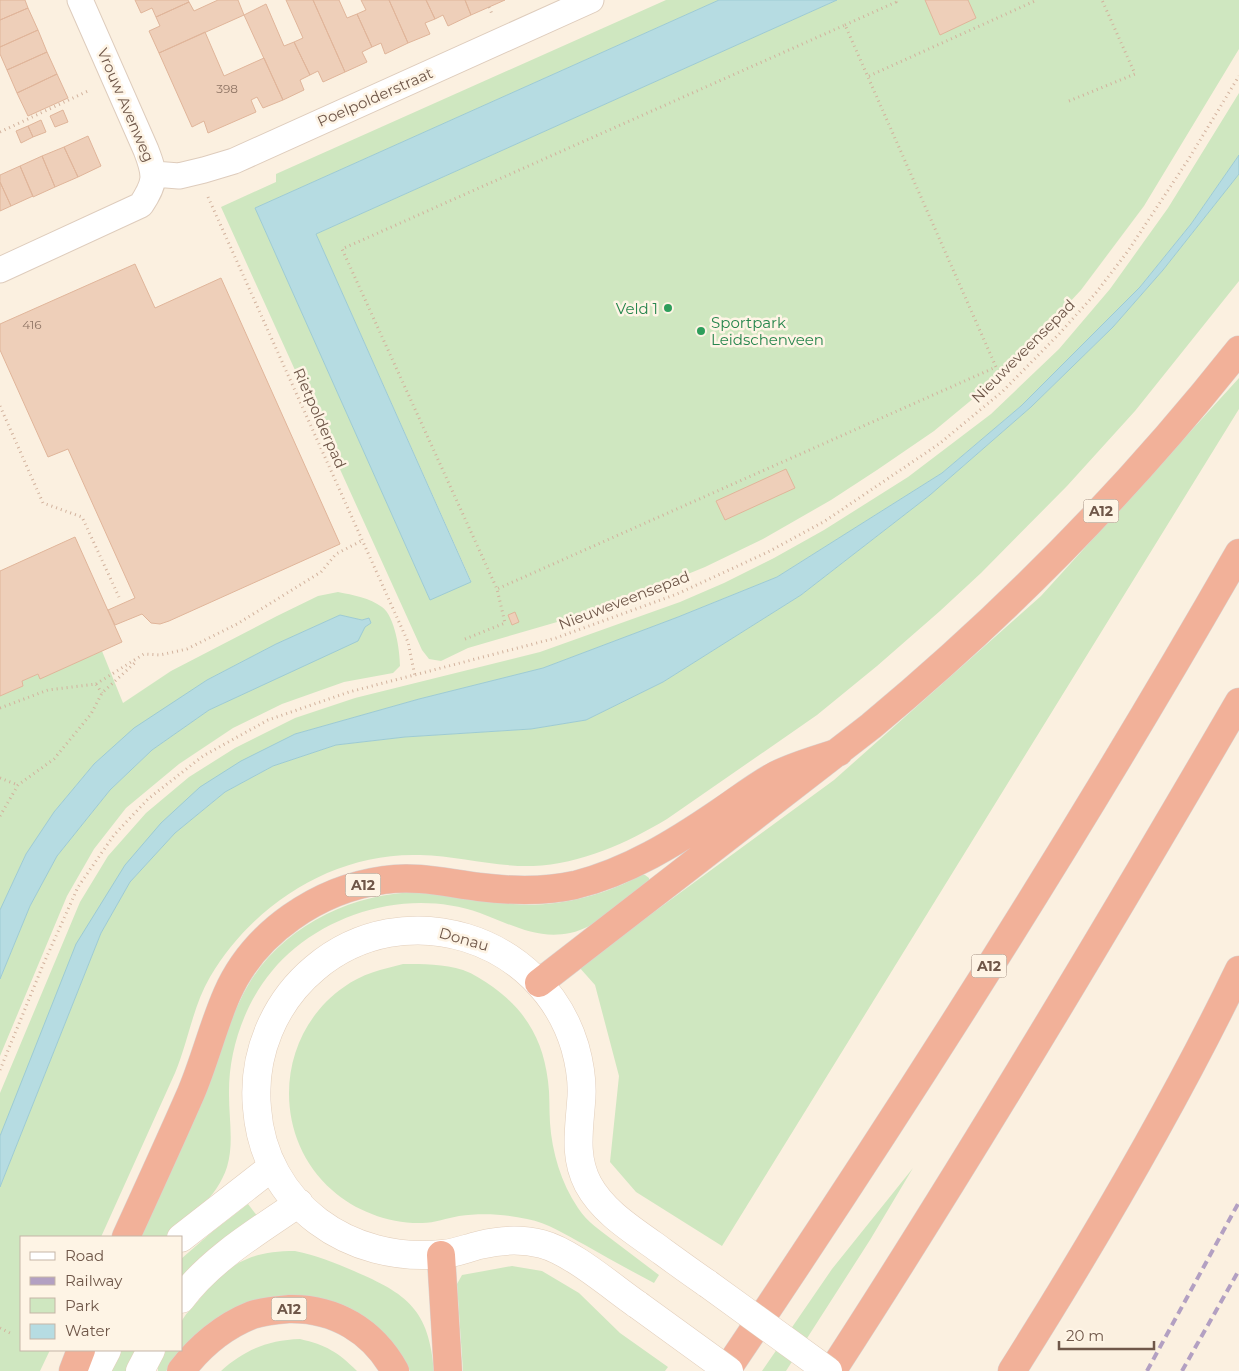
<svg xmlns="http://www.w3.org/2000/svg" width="1239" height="1371" font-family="Montserrat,sans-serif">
	<rect width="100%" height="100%" fill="#fbf0e0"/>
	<path fill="#cfe7c0" d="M666,0H719L255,208L430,600L471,581L316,234L837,0H1239V49L1144,206L1081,290L1004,373L934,431L877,470L831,500L763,539L705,567L602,609L468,648L441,661L429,659L422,650L221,207L276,182V174Z
		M1239,93V155L1191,224L1140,287L1021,406L942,473L777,577L678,617L543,668L419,699L295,734L125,865L0,1136V1093L80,902L108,856L146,813L189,777L235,748L295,718L355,698L540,652L680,602L724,583L774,558L824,530L908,477L991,414L1059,349L1110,289L1168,208Z
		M1239,174V281L1135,411L1067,486L981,573L940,611L877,666L817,715L667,819C627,843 581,864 533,866C494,867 458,856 420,855C334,852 253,904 210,977C193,1006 188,1042 175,1073L101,1237H21V1350H50L40,1371H0V1187L101,933L130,882L175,833L225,792L273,766L336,745L405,737L531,729L586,720L663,682L801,595L930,495L1031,407L1113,327L1163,270Z
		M1239,378V409L722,1246L636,1192L610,1162L619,1076L595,985L579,967L834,780L1041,596Z
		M338,592C353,595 370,598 382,607C395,616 400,651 400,666L393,673L344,682L282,704L233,728L179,764L126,808L94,849L67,896L0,1056V979L30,906L57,856L110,790L152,750L209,710L357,641L365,627L371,623L369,618L362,620L340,615L276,644L207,680L134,729L94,764L54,812L26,854L0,910V696L23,686L22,681L38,674L40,678L102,651L123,703L171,671L277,616L318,596Z
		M641,875H645L649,878V882C626,899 599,927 570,933C537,940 510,924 480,913C417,891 346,907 295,948C252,983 228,1041 229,1095C229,1119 234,1144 227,1167C217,1198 190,1217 166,1237H140C160,1192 182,1148 201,1102C216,1064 227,1023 247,987C283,923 363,887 434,893C460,896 486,902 513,904C553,908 605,896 641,875Z
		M403,964C423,964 444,964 463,970C474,974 483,980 493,987C526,1011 543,1040 548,1081C550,1095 549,1109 550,1123C552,1152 561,1183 578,1208C587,1222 601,1231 614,1241C629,1252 644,1264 659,1275L654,1283C631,1271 608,1258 585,1245C566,1235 548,1223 527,1219C505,1214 481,1213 459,1216C447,1218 435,1223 422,1223C390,1224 355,1211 332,1190C270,1135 276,1034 344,987C361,974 383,969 403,964Z
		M913,1168L870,1240L786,1371H762L832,1269Z
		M248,1204L258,1217L181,1281V1259L212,1232Z
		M295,1251C316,1255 335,1263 354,1271C407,1294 429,1309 434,1371H410C397,1347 381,1327 357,1312C321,1289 261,1292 225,1313C208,1323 194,1335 181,1350C181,1342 179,1330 181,1323C184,1315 193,1307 198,1301C227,1265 247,1251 295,1251Z
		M512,1266L542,1271L579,1293L620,1333L668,1367L665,1371H463L457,1284L462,1275Z
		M300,1339C326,1345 338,1352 357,1371H221C244,1350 268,1340 300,1339Z
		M121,1350H138L127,1371H110Z
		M166,1350H181L166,1371H158V1366Z"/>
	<path fill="#b6dce2" stroke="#9dcbd3" d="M719,0H837L316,234L471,582L430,600L255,208Z
		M1239,155V174L1163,270L1113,327L1031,407L930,495L801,595L663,682L586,720L531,729L405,737L336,745L273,766L225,792L175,833L130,882L101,933L0,1187V1136L76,944L125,865L161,823L200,787L241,761L295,734L419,699L543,668L678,617L777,577L942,473L1021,406L1140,287L1191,224Z
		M340,615L362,620L369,618L371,623L365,627L358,641L209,710L152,750L110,790L57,856L30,906L0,979V910L26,854L54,812L94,764L134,728L207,680L276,644Z"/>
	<path fill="#eecfb9" stroke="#e0b59a" d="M0,0H25L28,8L0,20Z
		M135,0H188L189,2L156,17L152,8L141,13Z
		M218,0H238L244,15L159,53L149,31L160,26L156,17L189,2L194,11Z
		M286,0H313L345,72L323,82L318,71L310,75L294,42L303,38Z
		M313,0H339L347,18L357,14L372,47L362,52L367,62L345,72Z
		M361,0H389L408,43L385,54L381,43L372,47L357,14L366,10Z
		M389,0H426L435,19L425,23L430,34L408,43Z
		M426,0H465L471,15L448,26L443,15L435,19Z
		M465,0H505L471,15Z
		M925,0H968L976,18L940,35Z
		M266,4L284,46L294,42L310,75L300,80L304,90L283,100L244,15Z
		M28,8L38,30L0,47V20Z
		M38,30L47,52L7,70L0,54V47Z
		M205,32L224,76L264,58L283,100L263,108L257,97L251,100L256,112L208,133L204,121L192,127L159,53Z
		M47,52L57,74L17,93L7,70Z
		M57,74L68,98L28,116L17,93Z
		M63,110L68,122L55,127L50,116Z
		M41,120L46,132L33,137L28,126Z
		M28,126L33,137L21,143L16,131Z
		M88,136L101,166L78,177L64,147Z
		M64,147L78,177L55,187L42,156Z
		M42,156L55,187L33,197L20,166Z
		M20,166L33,196L11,206L0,182V175Z
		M0,182L11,206L0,211Z
		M135,264L155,308L221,278L340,544L169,621L160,624L151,623L142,614L115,625L108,610L135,598L68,449L48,457L0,350V324Z
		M786,469L795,488L725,520L716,501Z
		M75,537L122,642L40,679L38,674L22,681L23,686L0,696V571Z
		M515,612L519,622L512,625L508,615Z"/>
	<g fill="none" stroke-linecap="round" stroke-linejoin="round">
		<g stroke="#deccbc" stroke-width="27">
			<path id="minor" d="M154,174L179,176L204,170L234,161L591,0
				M0,270L141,205C156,182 156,176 146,150L80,0"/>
		</g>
		<g stroke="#e2cebb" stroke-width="29">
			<path id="secondary" d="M181,1238L272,1167
				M181,1299C211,1259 258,1231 299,1203
				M638,1305C612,1287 572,1252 542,1244C522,1239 500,1240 480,1245C467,1248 456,1253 443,1254C350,1264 264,1205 257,1108C252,1055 274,1002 315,968C404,893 542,936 575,1047C580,1065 583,1085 581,1103C579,1131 574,1157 588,1184C602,1210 628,1227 652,1244C670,1257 689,1271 708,1284
				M96,1371L107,1350
				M140,1371L151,1350"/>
		</g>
		<g stroke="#dad3d0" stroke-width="29">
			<path id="motorway" d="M539,983L871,726C1008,612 1129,489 1239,350
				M126,1237C148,1189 170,1141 191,1093C205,1060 213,1026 227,994C254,932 319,889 384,880C417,875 447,883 479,887C511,891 543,892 575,885C628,872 676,842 720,812C738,800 757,785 776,775C796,765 819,759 839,752
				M441,1255L448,1371
				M73,1371L81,1350
				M181,1371C199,1347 224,1326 252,1315C264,1311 277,1310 289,1309C335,1308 373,1331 395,1371
				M726,1371C906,1104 1079,832 1239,553
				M832,1371C974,1152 1108,927 1239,702
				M1012,1371C1094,1241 1172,1109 1239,970"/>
		</g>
		<path stroke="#d2b29d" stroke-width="3" stroke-dasharray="1 4" stroke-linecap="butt" d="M489,7L492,14
			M845,25L896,2L895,0
			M869,76L1037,0
			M1069,101L1135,74L1102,0
			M0,132L88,91
			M208,197L408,642L415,676
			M0,406L43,503L82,517L119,597
			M465,639L505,623L497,589L342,249L845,25L996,367L497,589
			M96,684L144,654L160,655L187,649L237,624L321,572L336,554L363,540
			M0,708L48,690L96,684L102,693
			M0,778L18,785
			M0,816L18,785L54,759L91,714L102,693L137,661
			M0,1070L43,965L78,887L114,835L148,799L203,756L268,720L349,692L556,638L677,594L768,552L825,521L939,444L1003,391L1060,333L1095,294L1128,251L1188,160L1239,76
			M0,1328L12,1334"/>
		<use href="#minor" stroke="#fff" stroke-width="25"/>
		<use href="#secondary" stroke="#fff" stroke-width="28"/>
		<use href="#motorway" stroke="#f2b199" stroke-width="28"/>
		<path stroke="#b3a0c2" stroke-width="4" stroke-dasharray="8 5" stroke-linecap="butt" d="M1147,1371L1239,1202
			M1182,1371L1239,1270"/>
		<g stroke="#e2cebb" stroke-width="29" stroke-linecap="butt">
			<path id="secondary-bridge" d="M708,1284L828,1371
				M638,1305L729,1371"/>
		</g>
		<use href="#secondary-bridge" stroke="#fff" stroke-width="28"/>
	</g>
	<g fill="#2e9e5b" stroke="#fef4e5" stroke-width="2">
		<circle cx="668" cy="308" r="5"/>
		<circle cx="701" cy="331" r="5"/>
	</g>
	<g text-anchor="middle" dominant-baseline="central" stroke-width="5" stroke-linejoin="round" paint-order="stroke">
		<g font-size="12" fill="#8f7565">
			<text x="227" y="88">398</text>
			<text x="32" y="324">416</text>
		</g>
		<g fill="#fef4e5" stroke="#9a8678" stroke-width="1">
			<rect x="1083.5" y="499.5" width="35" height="23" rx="4"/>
			<rect x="345.5" y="873.5" width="35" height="23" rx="4"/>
			<rect x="971.5" y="954.5" width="35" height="23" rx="4"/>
			<rect x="271.5" y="1297.5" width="35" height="23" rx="4"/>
		</g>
		<g font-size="14" font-weight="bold" fill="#6f5749">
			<text x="1101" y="511">A12</text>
			<text x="363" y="885">A12</text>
			<text x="989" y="966">A12</text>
			<text x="289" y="1309">A12</text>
		</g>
		<g font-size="15" fill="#6f5749" stroke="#fef4e5">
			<text transform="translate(375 97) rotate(-24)">Poelpolderstraat</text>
			<text transform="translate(126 105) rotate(67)">Vrouw Avenweg</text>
			<text transform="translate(1023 351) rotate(-45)">Nieuweveensepad</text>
			<text transform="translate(320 418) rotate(66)">Rietpolderpad</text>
			<text transform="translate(624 600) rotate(-21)">Nieuweveensepad</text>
			<text transform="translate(464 939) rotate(16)">Donau</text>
		</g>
		<g font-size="15" fill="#27864d" stroke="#fef4e5" text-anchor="end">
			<text x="658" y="308">Veld 1</text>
			<text x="711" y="322" text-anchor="start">Sportpark<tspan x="711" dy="17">Leidschenveen</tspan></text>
		</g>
	</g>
	<rect x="20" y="1236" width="162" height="115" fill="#fef4e5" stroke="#c5b5a7"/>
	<rect x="30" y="1252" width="25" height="8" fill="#ffffff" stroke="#c5b5a7"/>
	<text x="65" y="1261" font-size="15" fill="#6f5749">Road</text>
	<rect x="30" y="1277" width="25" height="8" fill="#b3a0c2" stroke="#c5b5a7"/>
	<text x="65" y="1286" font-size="15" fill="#6f5749">Railway</text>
	<rect x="30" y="1298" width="25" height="15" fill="#cfe7c0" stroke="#c5b5a7"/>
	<text x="65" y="1311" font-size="15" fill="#6f5749">Park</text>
	<rect x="30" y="1324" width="25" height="15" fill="#b6dce2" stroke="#c5b5a7"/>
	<text x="65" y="1336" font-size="15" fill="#6f5749">Water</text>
	<path d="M1059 1341v8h95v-8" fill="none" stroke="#6f5749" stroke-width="2.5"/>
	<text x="1066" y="1341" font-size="15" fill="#6f5749" stroke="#fef4e5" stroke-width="4" paint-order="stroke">20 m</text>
</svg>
